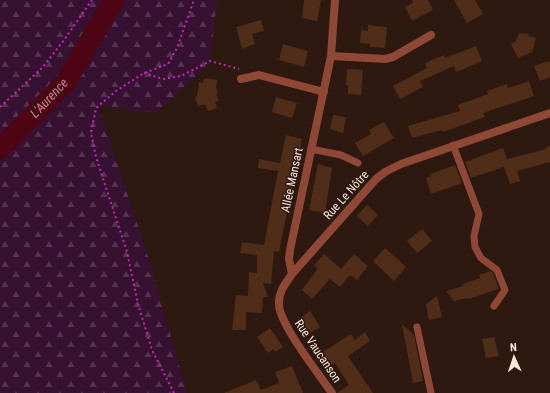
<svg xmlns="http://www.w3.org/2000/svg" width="550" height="393" font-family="'Roboto Condensed',sans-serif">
	<defs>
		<pattern id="forest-firs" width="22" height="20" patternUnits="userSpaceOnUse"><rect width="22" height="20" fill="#371132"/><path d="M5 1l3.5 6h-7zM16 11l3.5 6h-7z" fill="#55344f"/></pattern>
	</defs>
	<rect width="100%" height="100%" fill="#2d190f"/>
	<path fill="url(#forest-firs)" d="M0,0H217L210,61L196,77L156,113L98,106L147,253L187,393H0Z"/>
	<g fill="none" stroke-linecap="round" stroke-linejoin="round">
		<path stroke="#4e0615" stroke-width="21" d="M0,149L66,82L114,0"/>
	</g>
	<path fill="#4f2d19" d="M304,0H321L317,21L302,18Z
		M412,0H428L433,10L412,21L405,7L413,3Z
		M454,0H475L483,14L467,23Z
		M261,20L264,31L252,34L255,44L242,49L236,27Z
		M368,25L387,27L385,48L370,47V44L360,43L361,30L368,31Z
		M519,33L529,34L528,36L536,38L532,52L518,58L511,44L516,41Z
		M283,44L308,51L304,67L279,60Z
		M476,46L482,61L456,72L454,66L420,81L423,87L400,99L393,86L427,68L425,63L444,55L445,58Z
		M550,61V77L540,81L534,66Z
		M347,69L363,70L361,95L348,94V85H346Z
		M204,78L217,80L216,88L218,93L216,94L219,101L215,102L217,108L208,111L205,104L198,106L195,97L197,96L199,82L203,83Z
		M529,81L534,96L483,113L485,117L443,132L442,130L412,138L408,126L460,111L458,105L488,94L487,91L507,84L508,88Z
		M276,97L297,103L292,118L272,112Z
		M333,115L346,117L343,133L330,129Z
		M384,122L394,138L363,156L355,143L371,134L369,130Z
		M286,135L302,139L279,252L274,251L271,284L263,283L268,297H263L262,313L246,312V330H232L236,295L248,296L249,272L257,273V255L240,253L242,242L264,245L278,171L258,168L259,159L280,163Z
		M550,145V162L517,171L520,181L510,184L504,167L471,178L465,162L503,148L507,159L543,150Z
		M318,164L332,168L325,213L309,210Z
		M455,165L462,183L431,194L426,178L431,176L430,174Z
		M367,205L378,215L368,226L357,216Z
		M422,229L432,241L417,253L407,241Z
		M385,248L406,267L394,281L373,261Z
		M324,254L341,269L354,254L368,266L357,280L350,275L340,287L330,279L312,299L302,290L318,268L314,265Z
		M490,271L493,273L499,289L468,299L467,298L454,301L446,291L463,286V284L480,278L479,275Z
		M437,296L442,317L429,320L426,304Z
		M310,311L320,327L307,335L297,320Z
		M402,324L414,335L423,381L413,383Z
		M270,328L283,347L275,352L273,349L268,353L257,337Z
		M365,332L370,341L348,356L373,393H337L349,385L335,363L331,365L323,352L351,334L355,340Z
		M494,337L499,356L486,358L482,339Z
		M292,366L303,393H224L256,380L261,390L279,383L275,372Z"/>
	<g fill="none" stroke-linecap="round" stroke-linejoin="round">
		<path stroke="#c826b8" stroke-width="2" stroke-dasharray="2 3" stroke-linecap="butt" d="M144,73L163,79L181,76L210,61L239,69
			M0,107L43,67L64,40L92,0
			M174,393L152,350L138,304L127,252L96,157L91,133L96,108L116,91L144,73L168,64L177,48L194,0"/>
		<path stroke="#8f4836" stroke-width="7" d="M453,145L479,214L474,236L475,247L481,258L497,270L505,290L494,306
			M311,149L341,155L358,163
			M417,327L431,393"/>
		<path stroke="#8f4836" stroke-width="8" d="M331,56L385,59L393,57L431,35
			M241,79L259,75L324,92
			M292,274L289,259L290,250L331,56L335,0
			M332,393C319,374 279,324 279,304C278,292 286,283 292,274L376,179L385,172L401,164L550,113"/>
	</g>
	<g text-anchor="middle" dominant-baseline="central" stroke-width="3" stroke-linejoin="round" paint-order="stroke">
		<g font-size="12" fill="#ffe4da" stroke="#2d190f">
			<text transform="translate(292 180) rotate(-78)">Allée Mansart</text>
			<text transform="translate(346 195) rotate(-48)">Rue Le Nôtre</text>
			<text transform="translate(318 351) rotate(56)">Rue Vaucanson</text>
		</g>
		<g font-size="13" font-style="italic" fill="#ff68a1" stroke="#2d190f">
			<text transform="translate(49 98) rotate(-47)">L'Aurence</text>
		</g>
	</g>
	<g transform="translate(514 357) rotate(357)" stroke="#2d190f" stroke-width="3" paint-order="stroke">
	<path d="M0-3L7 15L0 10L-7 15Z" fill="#ffe4da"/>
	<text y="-6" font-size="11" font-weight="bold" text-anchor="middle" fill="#ffe4da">N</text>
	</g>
</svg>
